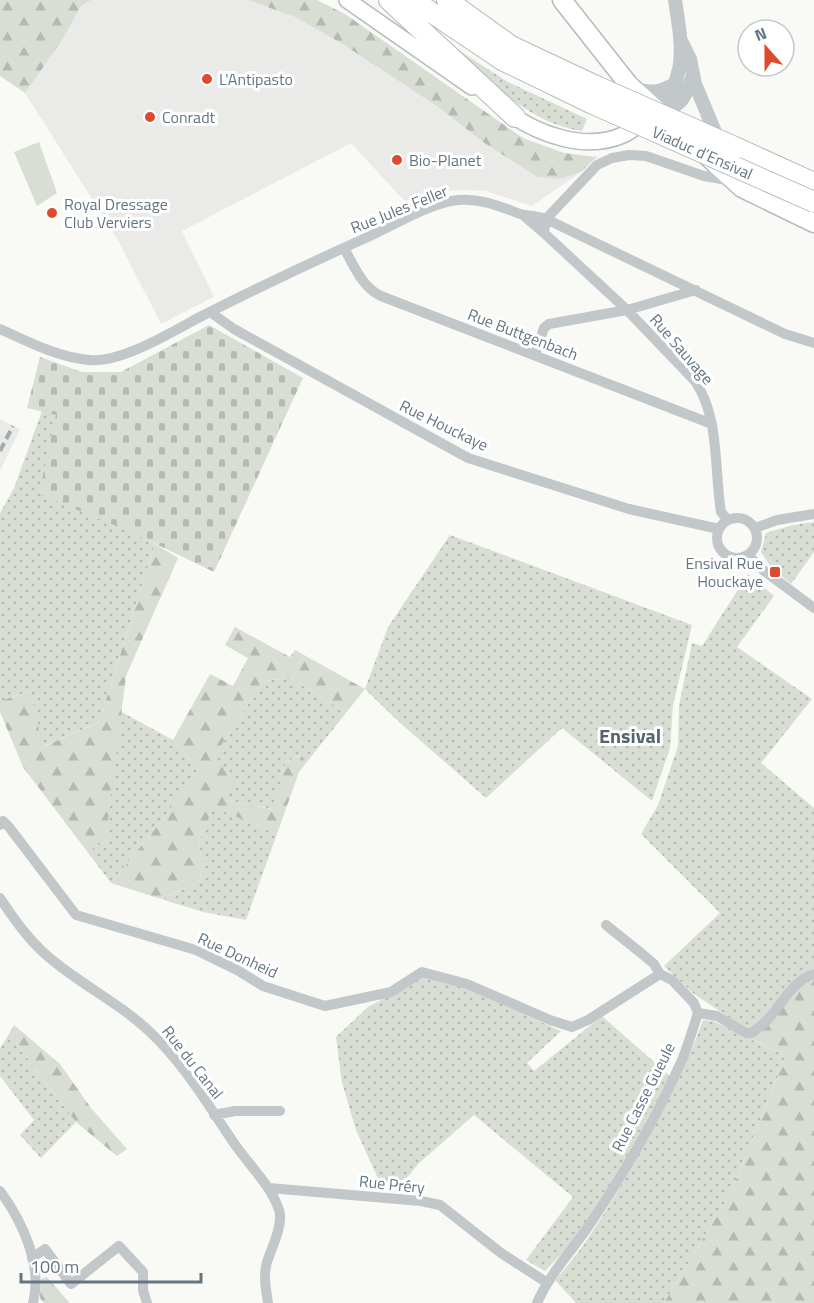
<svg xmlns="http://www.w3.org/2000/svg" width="814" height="1303" font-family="'Titillium Web',sans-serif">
	<defs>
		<pattern id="grass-dots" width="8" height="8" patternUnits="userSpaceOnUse" patternTransform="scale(1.5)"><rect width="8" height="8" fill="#d9ded5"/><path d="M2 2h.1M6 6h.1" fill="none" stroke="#b4b9b2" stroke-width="1.8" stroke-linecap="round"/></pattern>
		<pattern id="forest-firs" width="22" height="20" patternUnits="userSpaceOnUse" patternTransform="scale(1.5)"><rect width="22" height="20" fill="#d9ded5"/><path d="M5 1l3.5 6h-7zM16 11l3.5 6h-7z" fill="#b4b9b2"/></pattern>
		<pattern id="cemetery-stones" width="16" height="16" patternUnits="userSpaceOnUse" patternTransform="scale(1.5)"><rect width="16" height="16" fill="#d9ded5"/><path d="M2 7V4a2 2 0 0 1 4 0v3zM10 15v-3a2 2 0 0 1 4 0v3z" fill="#b4b9b2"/></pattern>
	</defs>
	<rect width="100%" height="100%" fill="#f9f9f6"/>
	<path fill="#eaeae9" d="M91,0H248L295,17L341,43L441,109L483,142L537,177L560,179L581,172L532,206L486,191L465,190L444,191L410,207L351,143L182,231L214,297L161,324L118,240L25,93L63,39L80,7Z
		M0,419L20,429L0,471Z"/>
	<path fill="url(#grass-dots)" d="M449,44L508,82L587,119L582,131C526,123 489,80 449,44Z
		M42,411L56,414L133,533L155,544L99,722L42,747L30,691L0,701V513L14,488Z
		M814,522V552L791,584L771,567L761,552L766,533L793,525Z
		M450,535L692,625L673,705L670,748L652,801L562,728L486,798L398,721L365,689L388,627Z
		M748,574L774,596L737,647L812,699L761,763L814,808V967L745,1028L694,994L664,966L720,913L641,834L658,805L678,746L679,705L692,643L702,646Z
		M291,678L346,713L306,763L300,755L286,762L273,809L224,800L215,755L263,681Z
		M120,711L173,740L198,769L164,818L111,883L92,858L93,841L105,844Z
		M213,806L277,834L246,920L203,912L161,899L199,882L203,870L199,843Z
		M424,977L448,980L561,1031L527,1063L534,1071L602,1016L670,1076L636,1141L580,1235L545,1271L526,1260L573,1197L474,1115L418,1164L398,1189L381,1185L356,1130L342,1083L336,1037L368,1007Z
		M703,1020L713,1021L786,1056L731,1192L664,1303H576L555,1280C582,1251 603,1216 623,1182C654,1130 683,1076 703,1020Z
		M9,1034L76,1122L41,1158L20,1135L34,1120L0,1076V1048Z"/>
	<path fill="url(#forest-firs)" d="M0,0H91L80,7L63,39L25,93L0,76Z
		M248,0H317L345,14L523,138L564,153L597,157L581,172L560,179L537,177L483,142L441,109L341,43L295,17Z
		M155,544L178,558L126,676L105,844L94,841L92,858L23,767L0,712V701L30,691L43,747L99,722Z
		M235,627L290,657L295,650L365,689L346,713L291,678L263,681L215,755L235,783L224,800L272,809L286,762L301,755L306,763L299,772L277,834L213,807L199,843L203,870L199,882L161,899L111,883L164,818L198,769L173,740L210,674L233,686L248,658L225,645Z
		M811,967H814V1303H664L731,1192L786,1056L749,1038L745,1028Z
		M14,1025L60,1064L91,1108L127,1149L117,1156L76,1122L9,1034Z
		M47,1277L69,1302V1303H44L40,1298L41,1279Z"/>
	<path fill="url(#cemetery-stones)" d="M209,325L303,378L214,572L133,533L39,494L56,415L27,408L40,357L82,372H121Z"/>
	<path fill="#d9ded5" d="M39,142L57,193L37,206L14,152Z"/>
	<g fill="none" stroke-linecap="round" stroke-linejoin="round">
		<g stroke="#b5bbbf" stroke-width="18">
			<path id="secondary" d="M347,0L472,87
				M507,112C538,134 585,152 623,135C632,131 639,124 647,119"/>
		</g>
		<g stroke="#b6babd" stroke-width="21">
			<path id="trunk" d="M562,0L629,85L659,112
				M708,157L742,188L814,223"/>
		</g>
		<g stroke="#b6babd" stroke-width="22">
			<path id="motorway" d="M389,0L515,117
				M413,0L502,60L591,103
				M447,0L511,46L596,86
				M737,148L814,183"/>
		</g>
		<path stroke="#c2c7ca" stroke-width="10" d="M523,215L544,233
			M546,219L544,233L627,310L695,381C720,418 714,469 721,512L728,520
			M546,219L597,165L612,158L629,155L646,156L704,176L733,181
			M344,248C354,266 362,287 381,296L712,424
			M210,312L234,329L468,458L629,509L719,529
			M0,329C29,342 57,357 89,360C121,363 170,333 198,318C255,289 312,262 370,236C396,224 430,203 458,200C481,198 499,206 520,214C528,216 538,216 546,219L785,334L814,343
			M535,354L544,328L549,324L627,310L696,290
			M717 538a20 20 0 1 1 40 0a20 20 0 1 1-40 0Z
			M755,528L777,520L814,514
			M748,555L763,570L814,608
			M0,825L3,821L9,827L76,915L196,950L237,970L263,986L325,1006L391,992L422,972L467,984L550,1020L572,1027L588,1020L660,974
			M0,898C16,922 32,945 56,963C87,988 122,1005 151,1033C185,1065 210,1108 236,1146C251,1167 271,1186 279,1210C284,1224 271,1249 267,1262C263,1276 266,1289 268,1303
			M606,925L641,953L654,964L660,974L672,980L694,1003L698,1013
			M698,1013L717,1016L746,1033H752C758,1028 765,1023 770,1017C782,1003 795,979 814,974
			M214,1115L235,1111H280
			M269,1188L421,1201L440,1205L501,1253L546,1282
			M0,1191C22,1221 43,1265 33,1303
			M32,1258L45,1249L71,1284L119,1246L143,1272V1290L147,1303
			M537,1303C550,1273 572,1251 590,1224C623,1175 658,1114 682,1060C688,1045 693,1029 698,1013"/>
		<path stroke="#c2c7ca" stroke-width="14" d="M681,41L690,59L695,84L720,144
			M634,89C653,93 658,93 675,84
			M659,112C688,71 682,47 675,0
			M659,112C683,106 685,97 693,75"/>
		<use href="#secondary" stroke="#fff" stroke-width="15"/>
		<use href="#trunk" stroke="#fff" stroke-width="18"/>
		<use href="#motorway" stroke="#fff" stroke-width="20"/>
		<path stroke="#a1aaae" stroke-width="4" stroke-dasharray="9 4.5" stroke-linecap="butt" d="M0,451L13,426"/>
		<g stroke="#b6babd" stroke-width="22" stroke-linecap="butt">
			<g id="motorway-bridge">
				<path d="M596,86L737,148"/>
				<path id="s1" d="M591,103L814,202"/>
			</g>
		</g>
		<use href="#motorway-bridge" stroke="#fff" stroke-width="20"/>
	</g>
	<g fill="#df4930" stroke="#fff" stroke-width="2">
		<circle cx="207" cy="79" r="6"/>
		<circle cx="150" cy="117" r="6"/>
		<circle cx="397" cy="160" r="6"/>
		<circle cx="52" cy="213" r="6"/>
		<rect x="769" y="566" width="12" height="12" rx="3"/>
	</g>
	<g text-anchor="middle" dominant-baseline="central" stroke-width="6" stroke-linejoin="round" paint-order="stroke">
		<g font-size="16" fill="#647781" stroke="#fff" text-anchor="start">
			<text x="219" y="79">L'Antipasto</text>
			<text x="162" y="117">Conradt</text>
			<text x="409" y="160">Bio-Planet</text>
			<text x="64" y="204">Royal Dressage<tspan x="64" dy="18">Club Verviers</tspan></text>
			<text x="763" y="563" text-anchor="end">Ensival Rue<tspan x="763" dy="18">Houckaye</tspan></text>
		</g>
		<g font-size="16" fill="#647781" stroke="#fff">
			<text stroke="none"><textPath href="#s1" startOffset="122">Viaduc d’Ensival</textPath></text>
			<text transform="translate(399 209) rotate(-22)">Rue Jules Feller</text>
			<text transform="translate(523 334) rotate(21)">Rue Buttgenbach</text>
			<text transform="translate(682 349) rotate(49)">Rue Sauvage</text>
			<text transform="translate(444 425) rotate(26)">Rue Houckaye</text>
			<text transform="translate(238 955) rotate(25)">Rue Donheid</text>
			<text transform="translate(193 1062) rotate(52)">Rue du Canal</text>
			<text transform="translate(643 1097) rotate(-63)">Rue Casse Gueule</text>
			<text transform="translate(392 1184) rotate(6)">Rue Préry</text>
		</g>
		<g font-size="20" font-weight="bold" fill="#56646c" stroke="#fff">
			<text x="630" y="735">Ensival</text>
		</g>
	</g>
	<g transform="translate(766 48) rotate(339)"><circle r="28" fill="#ffffff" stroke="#c1c9cd" stroke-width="1.5"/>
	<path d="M0-4.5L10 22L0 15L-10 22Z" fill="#df4930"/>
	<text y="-9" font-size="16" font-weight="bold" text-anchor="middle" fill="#647781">N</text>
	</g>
	<path d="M21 1273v9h180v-9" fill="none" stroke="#647781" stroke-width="3"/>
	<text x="30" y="1273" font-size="18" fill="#647781" stroke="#ffffff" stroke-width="4.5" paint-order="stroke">100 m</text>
</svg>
